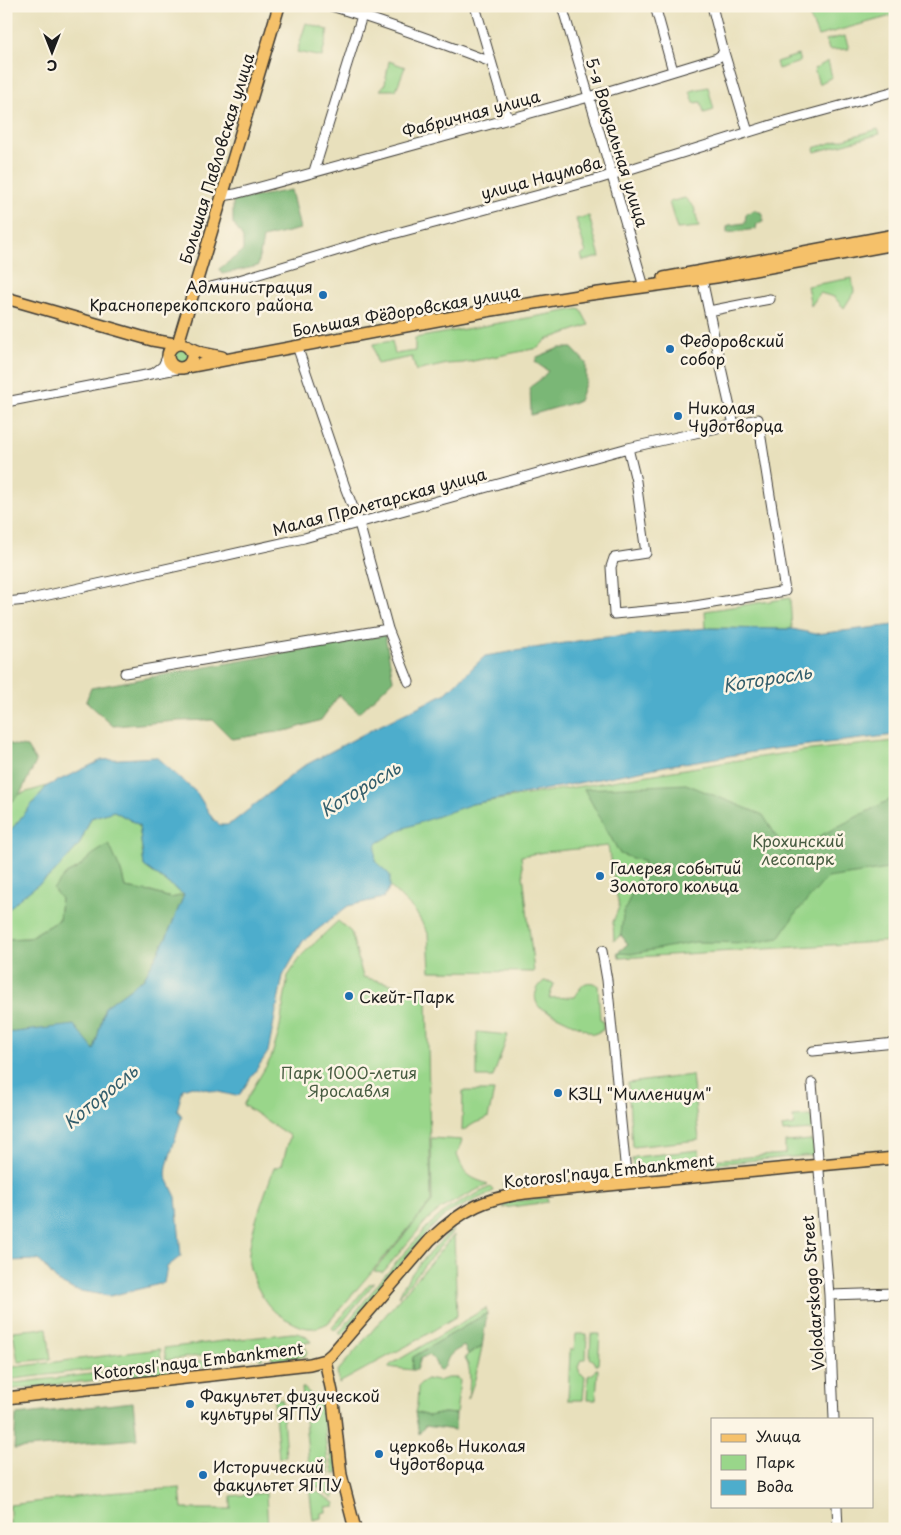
<svg xmlns="http://www.w3.org/2000/svg" width="901" height="1535" font-family="'Playpen Sans',sans-serif">
	<rect width="100%" height="100%" fill="#fcf5e5"/>
	<filter id="ink" filterUnits="userSpaceOnUse"><feTurbulence type="fractalNoise" baseFrequency=".02" numOctaves="2"/><feDisplacementMap in="SourceGraphic" scale="10" xChannelSelector="R" yChannelSelector="G"/><feConvolveMatrix kernelMatrix="1 2 1 2 8 2 1 2 1" color-interpolation-filters="sRGB"/></filter>
	<filter id="wash" filterUnits="userSpaceOnUse"><feTurbulence type="fractalNoise" baseFrequency=".0096" numOctaves="4" result="noise"/><feDisplacementMap in="SourceGraphic" scale="20" xChannelSelector="R" yChannelSelector="G"/><feGaussianBlur stdDeviation="1.12" result="paint"/><feColorMatrix in="noise" values="0 0 0 0 0 0 0 0 0 0 0 0 0 0 0 0 0 1.4 0 .05"/><feComposite in="paint" operator="in"/></filter>
	<g filter="url(#wash)">
		<rect width="100%" height="100%" fill="#e8e0bc"/>
		<path fill="#99d68a" stroke="#5a7953" d="M805,6H895V15L818,36Z
			M306,23L328,30L322,57L297,52Z
			M845,36L849,49L829,50L826,40Z
			M798,55L800,62L778,69L776,62Z
			M389,61L405,67L396,90H380L385,84Z
			M828,61L832,77L819,84L814,69Z
			M708,87L714,110L704,113L701,102L694,103L690,91Z
			M878,129L880,134L815,152L814,148Z
			M685,198L694,207L699,227L677,229L669,202Z
			M589,216L600,257L583,261L581,255L586,253L576,219Z
			M852,278L854,292L844,308L834,297L820,293L811,306L807,286Z
			M578,309L581,310L589,325L546,340L538,348L463,363L447,364L416,371L412,357L377,364L373,344L392,341L395,354L415,351V338Z
			M171 356a9 9 0 1 1 18 0a9 9 0 1 1-18 0Z
			M790,598L792,629L706,628L705,611Z
			M895,741V941L620,958L617,953L628,944L621,935L614,941L613,922L619,907L608,846L545,852L521,856L534,972L430,971L428,933L415,911L372,869L371,846L423,818L472,804L740,760L802,751Z
			M47,786L6,836V807L20,794Z
			M114,811L139,825L144,866L184,895L171,898L151,892L125,888L122,874L92,855L78,868L66,874L61,899L59,920L28,938L6,939V912L20,898L54,872L79,845L91,818Z
			M338,921L351,932L363,977L427,993L431,1202L328,1323C310,1332 303,1328 286,1319C274,1313 266,1304 260,1292C255,1284 251,1274 249,1264C246,1240 266,1192 274,1168L282,1165L290,1136L243,1105L271,1058L279,1032L288,976L303,954Z
			M544,981L551,982L554,984L549,998L575,997C581,987 584,978 598,985L600,1019L603,1020V1030L594,1034L540,1008C532,999 535,988 544,981Z
			M477,1032L508,1035L493,1077H477Z
			M692,1075L699,1140L632,1147L628,1083Z
			M463,1091H494L488,1118L475,1123L462,1131Z
			M811,1116L813,1130L783,1132L782,1127L794,1125L793,1117Z
			M431,1138L462,1140L457,1155C465,1175 468,1177 488,1184L442,1208L428,1219L383,1272L374,1271L432,1202Z
			M811,1140L813,1143L815,1155L633,1171L632,1159L635,1157L699,1150L700,1161L785,1154V1142Z
			M544,1181V1185L542,1187L508,1190L504,1188L503,1184Z
			M490,1187L493,1190L492,1192L448,1213L429,1230L342,1335L339,1333L382,1279L427,1227L446,1210Z
			M547,1198L548,1202L503,1208L505,1204L507,1202Z
			M452,1230L453,1231L399,1296C408,1272 434,1248 452,1230Z
			M454,1235L457,1316L414,1342L339,1383L337,1372Z
			M374,1283L338,1328L334,1330L332,1328L369,1284Z
			M486,1308L487,1313L413,1357L412,1370L388,1367L390,1365Z
			M47,1328L51,1359L18,1362L13,1331Z
			M292,1333C300,1333 306,1335 311,1342L166,1360L164,1348Z
			M576,1334H587L586,1358L580,1361L578,1367L580,1373L585,1376L583,1400H568L570,1350L574,1349Z
			M591,1334H600L598,1365H596L594,1361L590,1358Z
			M482,1347L475,1379L468,1399C469,1386 473,1370 465,1359L468,1354Z
			M306,1348L307,1352L305,1356L273,1360L270,1354L264,1355L262,1357L263,1359H259V1354Z
			M160,1349L161,1361L6,1380V1368Z
			M210,1360V1365L198,1369L6,1390V1384Z
			M596,1369H598L596,1400H587L588,1376L593,1374Z
			M448,1378H458L460,1381L456,1414L444,1413L428,1416L415,1412L417,1405L418,1387L426,1379L438,1381Z
			M323,1382H326L338,1474H333Z
			M302,1388H304L322,1405L329,1474L310,1475Z
			M276,1399H282L286,1457L279,1458L274,1402Z
			M331,1478L334,1499L308,1480Z
			M309,1486L335,1503V1506L326,1507V1512L321,1513V1518L313,1520Z
			M180,1488L182,1509H231V1496L266,1493L268,1529H10V1505L107,1493Z"/>
		<path fill="#7ab776" stroke="#4b6a49" d="M291,190L300,229L263,238L258,266L222,274L219,269L243,251V238L233,223V201Z
			M755,210L762,213L763,221L757,224L756,229L727,233V227L729,225L745,223L746,214Z
			M559,348H572L586,363V381L579,401L531,415L530,387L541,379L548,371L535,362L537,357Z
			M385,635L393,680L359,713L339,695L321,720L290,730L232,739L213,720L178,721L113,726L86,701L91,688Z
			M6,742L13,745L27,747L36,762L20,794L6,807Z
			M686,784L763,815L787,853L895,797V868L827,878L796,913L779,938L752,943L695,942L631,954L617,953L628,944L621,935L623,915L644,862L620,854L584,789Z
			M109,844L122,874L125,888L151,892L171,898L184,895L167,936L144,978L105,1007L94,1051L74,1026L6,1033V939L28,938L59,920L61,899L53,889L66,874L78,868L92,855Z
			M487,1313L482,1347L468,1354L464,1346C459,1349 452,1352 449,1357C444,1365 448,1365 439,1371L434,1360L429,1355L421,1358L417,1370H412L413,1357Z
			M133,1402L137,1439L14,1449L16,1415Z
			M415,1412L428,1416L444,1413L456,1414L455,1430L425,1426L419,1434Z"/>
		<path fill="#4dadcc" stroke="#346474" d="M895,625V735L766,750L665,766L472,804L402,829L376,844L375,861L390,875V887L383,898L348,906L303,941L283,976L268,1052L240,1094L236,1096L192,1086L183,1089L177,1110L182,1116L167,1166L166,1176L176,1197L181,1256L167,1267L164,1283L110,1296L74,1290L57,1281L39,1260L6,1261V1033L74,1025L94,1050L105,1007L144,978L167,936L184,895L144,866L139,825L114,811L91,818L79,845L54,873L20,898L6,912V836L47,786L102,760L156,757L197,793L213,819L220,825H227L233,822L302,767L373,729L446,693L485,656L596,638L706,628L792,629L816,634Z"/>
	</g>
	<g filter="url(#ink)">
		<g fill="none" stroke-linecap="round" stroke-linejoin="round">
			<g stroke="#3b3934" stroke-width="11">
				<path id="minor" d="M331,6C385,22 438,42 491,62
					M475,6L508,119
					M562,6L600,134L644,287
					M655,6L673,71
					M712,6L723,49L748,132
					M314,171L365,6
					M222,196L235,194L589,97L717,58L724,53
					M701,274L717,350L734,425
					M194,291L239,280L382,237L595,180L778,123L895,91
					M709,311L770,299
					M297,346L345,487L359,523L388,629L409,682
					M154,373L163,366L167,357
					M6,402L182,368
					M6,602L26,600L304,538L628,448L758,419L785,591L689,607L614,614L611,567L614,558L646,553L636,481L628,448
					M125,673L388,629
					M602,951L607,980L627,1183
					M813,1051L895,1043
					M812,1083L829,1295L834,1419
					M829,1295L895,1293
					M837,1506L838,1529"/>
			</g>
			<g stroke="#3b3934" stroke-width="14">
				<path id="major" d="M664,278L895,235
					M6,298L152,340L175,344
					M177,343L179,340L279,6
					M168 356a12 12 0 1 1 24 0a12 12 0 1 1-24 0Z
					M190,348L202,353L222,357
					M182,368L486,311L584,295L716,277L895,244
					M325,1360L332,1392L341,1475L355,1529
					M6,1398L310,1364L325,1360L332,1354L430,1240C463,1208 487,1197 534,1192L895,1158"/>
			</g>
			<use href="#minor" stroke="#fff" stroke-width="9"/>
			<use href="#major" stroke="#f5c16b" stroke-width="11"/>
		</g>
	</g>
	<g fill="#1f6fb2" stroke="#fcf5e5" stroke-width="2">
		<circle cx="323" cy="295" r="5"/>
		<circle cx="670" cy="349" r="5"/>
		<circle cx="678" cy="416" r="5"/>
		<circle cx="600" cy="876" r="5"/>
		<circle cx="349" cy="996" r="5"/>
		<circle cx="558" cy="1093" r="5"/>
		<circle cx="190" cy="1404" r="5"/>
		<circle cx="379" cy="1454" r="5"/>
		<circle cx="203" cy="1475" r="5"/>
	</g>
	<g text-anchor="middle" dominant-baseline="central" stroke-width="5" stroke-linejoin="round" paint-order="stroke">
		<g font-size="16" fill="#1c1c1c" stroke="#fcf5e5">
			<text transform="translate(471 113) rotate(-15)">Фабричная улица</text>
			<text transform="translate(618 142) rotate(73)">5-я Вокзальная улица</text>
			<text transform="translate(216 158) rotate(-73)">Большая Павловская улица</text>
			<text transform="translate(541 177) rotate(-15)">улица Наумова</text>
			<text transform="translate(406 310) rotate(-10)">Большая Фёдоровская улица</text>
			<text transform="translate(379 501) rotate(-15)">Малая Пролетарская улица</text>
			<text transform="translate(609 1170) rotate(-6)">Kotorosl'naya Embankment</text>
			<text transform="translate(812 1293) rotate(-94)">Volodarskogo Street</text>
			<text transform="translate(198 1360) rotate(-7)">Kotorosl'naya Embankment</text>
		</g>
		<g font-size="16" fill="#1c1c1c" stroke="#fcf5e5" text-anchor="start">
			<text x="313" y="286" text-anchor="end">Администрация<tspan x="313" dy="18">Красноперекопского района</tspan></text>
			<text x="680" y="340">Федоровский<tspan x="680" dy="18">собор</tspan></text>
			<text x="688" y="407">Николая<tspan x="688" dy="18">Чудотворца</tspan></text>
			<text x="610" y="867">Галерея событий<tspan x="610" dy="18">Золотого кольца</tspan></text>
			<text x="359" y="996">Скейт-Парк</text>
			<text x="568" y="1093">КЗЦ "Миллениум"</text>
			<text x="200" y="1395">Факультет физической<tspan x="200" dy="18">культуры ЯГПУ</tspan></text>
			<text x="389" y="1445">церковь Николая<tspan x="389" dy="18">Чудотворца</tspan></text>
			<text x="213" y="1466">Исторический<tspan x="213" dy="18">факультет ЯГПУ</tspan></text>
		</g>
		<g font-size="16" fill="#485d42" stroke="#fcf5e5">
			<text x="798" y="840">Крохинский<tspan x="798" dy="18">лесопарк</tspan></text>
			<text x="349" y="1072">Парк 1000-летия<tspan x="349" dy="18">Ярославля</tspan></text>
		</g>
		<g font-size="18" font-style="italic" fill="#325d6b" stroke="#fcf5e5">
			<text transform="translate(767 678) rotate(-9)">Которосль</text>
			<text transform="translate(360 788) rotate(-31)">Которосль</text>
			<text transform="translate(100 1096) rotate(-39)">Которосль</text>
		</g>
	</g>
	<rect width="901" height="1535" fill="none" stroke="#fcf5e5" stroke-width="25"/>
	<rect x="711" y="1418" width="162" height="90" fill="#fcf5e5" stroke="#a29e95"/>
	<rect x="721" y="1434" width="25" height="8" fill="#f5c16b" stroke="#a29e95"/>
	<text x="756" y="1442" font-size="15" fill="#1c1c1c">Улица</text>
	<rect x="721" y="1455" width="25" height="15" fill="#99d68a" stroke="#a29e95"/>
	<text x="756" y="1468" font-size="15" fill="#1c1c1c">Парк</text>
	<rect x="721" y="1480" width="25" height="15" fill="#4dadcc" stroke="#a29e95"/>
	<text x="756" y="1492" font-size="15" fill="#1c1c1c">Вода</text>
	<g transform="translate(52 52) rotate(180)" stroke="#fcf5e5" stroke-width="4" paint-order="stroke">
	<path d="M0-4L9 19L0 12L-9 19Z" fill="#1c1c1c"/>
	<text y="-8" font-size="14" font-weight="bold" text-anchor="middle" fill="#1c1c1c">С</text>
	</g>
</svg>
